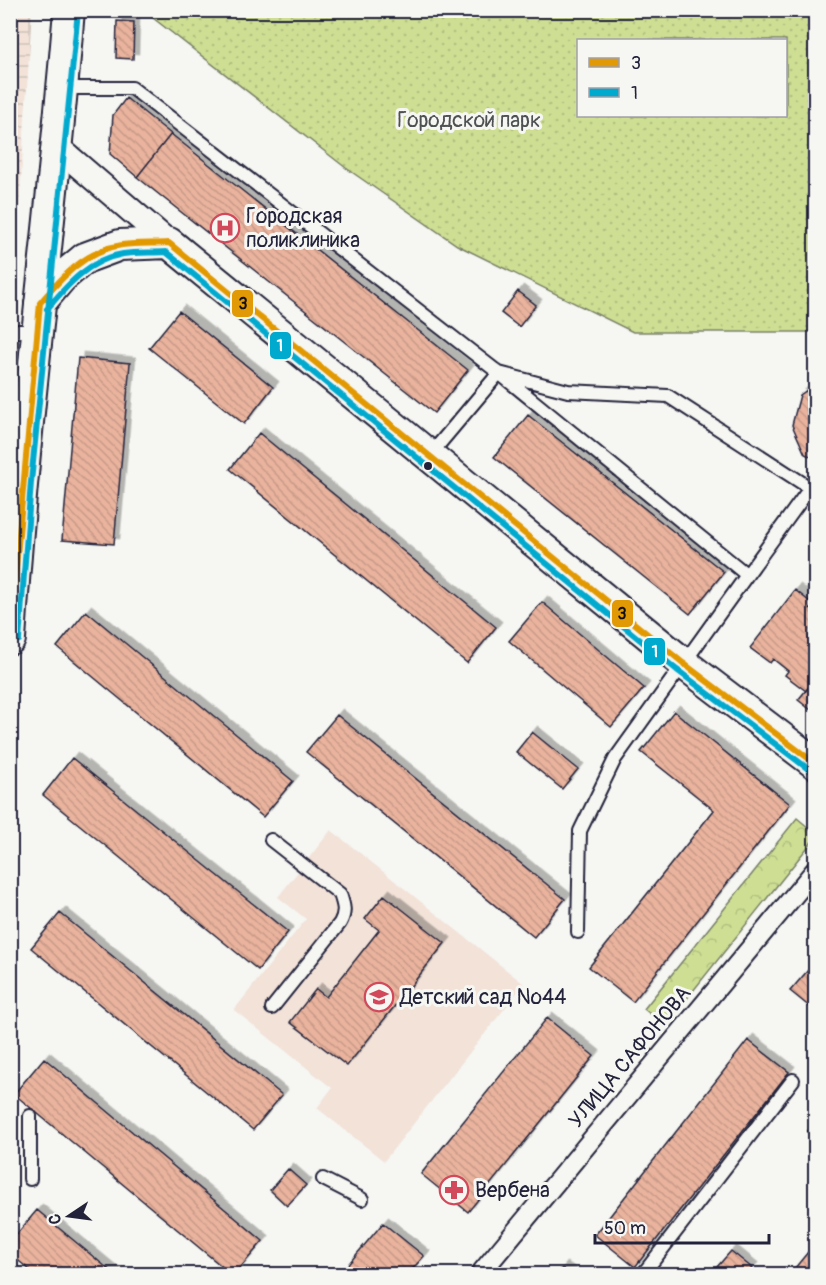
<svg xmlns="http://www.w3.org/2000/svg" width="826" height="1285" font-family="Pangolin,sans-serif">
	<defs>
		<pattern id="industrial-grid" width="8" height="8" patternUnits="userSpaceOnUse" patternTransform="scale(1.5)"><rect width="8" height="8" fill="#f2e2d8"/><path d="M0 4h8M4 0v8" fill="none" stroke="#cfc2ba"/></pattern>
		<pattern id="forest-crowns" width="20" height="18" patternUnits="userSpaceOnUse" patternTransform="scale(1.5)"><rect width="20" height="18" fill="#cedf93"/><path d="M2 6a3 3 0 1 1 6 0M12 15a3 3 0 1 1 6 0" fill="none" stroke="#b1bf80"/></pattern>
		<pattern id="park-dots" width="8" height="8" patternUnits="userSpaceOnUse" patternTransform="scale(1.5)"><rect width="8" height="8" fill="#cedf93"/><path d="M2 2h.1M6 6h.1" fill="none" stroke="#b1bf80" stroke-width="1.8" stroke-linecap="round"/></pattern>
		<pattern id="building-back-hatch" width="6" height="6" patternUnits="userSpaceOnUse" patternTransform="scale(1.5)"><rect width="6" height="6" fill="#e9b39d"/><path d="M-1 5l2 2M0 0l6 6M5-1l2 2" fill="none" stroke="#c89a88"/></pattern>
		<filter id="shadow"><feDropShadow dx="5.5" dy="-5.5" stdDeviation="0" flood-color="#0004"/></filter>
	</defs>
	<rect width="100%" height="100%" fill="#f6f6f2"/>
	<filter id="ink" filterUnits="userSpaceOnUse"><feTurbulence type="fractalNoise" baseFrequency=".0167" numOctaves="2"/><feDisplacementMap in="SourceGraphic" scale="12" xChannelSelector="R" yChannelSelector="G"/><feConvolveMatrix kernelMatrix="1 2 1 2 8 2 1 2 1" color-interpolation-filters="sRGB"/></filter>
	<g filter="url(#ink)">
		<path fill="#f2e2d8" d="M331,830L524,984L384,1161L317,1108L332,1088L234,1010L306,919L278,897Z"/>
		<path fill="url(#industrial-grid)" d="M11,10L32,11L13,299L11,301Z"/>
		<path fill="url(#forest-crowns)" stroke="#788067" stroke-width="1.5" d="M797,818L815,833V838L665,1026L644,1009Z"/>
		<path fill="url(#park-dots)" stroke="#788067" stroke-width="1.5" fill-rule="evenodd" d="M144,11H815V332H633L457,245L346,168ZM578,40H786V116H578Z"/>
		<path fill="url(#building-back-hatch)" stroke="#22223b" stroke-width="1.5" filter="url(#shadow)" d="M117,21L134,22L133,59L116,58Z
			M126,98L171,134L137,177L110,154L113,115Z
			M171,134L468,370L434,413L137,177Z
			M518,291L536,305L519,327L501,313Z
			M179,311L273,387L244,424L149,348Z
			M78,358L130,363L114,544L62,540Z
			M816,384V459L805,454L792,425L800,395Z
			M528,415L724,572L690,614L494,457Z
			M259,433L496,627L467,663L230,469Z
			M795,590L814,605L810,609L816,613V678L806,691L785,675L788,671L773,659L770,663L750,648Z
			M542,602L644,688L611,727L509,641Z
			M86,611L293,781L263,817L57,647Z
			M816,678V714L798,700Z
			M674,711L790,804L633,1002L589,967L714,810L641,752Z
			M337,715L565,899L534,937L306,752Z
			M532,732L578,769L562,789L516,752Z
			M72,758L288,932L258,970L43,795Z
			M384,895L445,943L347,1066L290,1022L316,989L326,997L379,930L365,919Z
			M60,913L282,1095L253,1130L31,948Z
			M816,961V1012L790,991Z
			M547,1018L594,1056L468,1212L421,1174Z
			M748,1040L789,1072L635,1267L595,1235Z
			M44,1058L263,1241L235,1274H231L14,1094Z
			M816,1121V1139L807,1132Z
			M288,1169L306,1185L287,1206L270,1190Z
			M37,1210L107,1268L115,1274H35L10,1254V1242Z
			M383,1223L424,1256L408,1274H340Z
			M731,1251L752,1268L746,1274H726L717,1267Z
			M808,1252L816,1259V1274H790Z
			M562,1268L571,1274H557Z"/>
		<g fill="none" stroke-linecap="round" stroke-linejoin="round">
			<g stroke="#22223b" stroke-width="16">
				<path id="service" d="M63,88H132L499,373L747,575L615,759L580,831L578,932
					M10,331H36
					M430,455L499,373L568,391L668,396L810,488
					M747,575L810,488H816
					M271,840L340,894C344,906 346,912 340,923L272,1008
					M30,1179V1116
					M323,1179L362,1199
					M643,1274L793,1080"/>
			</g>
			<g stroke="#22223b" stroke-width="22">
				<path id="pedestrian" d="M480,1274L816,869"/>
			</g>
			<g stroke="#22223b" stroke-width="28">
				<path id="minor" d="M56,146L169,243"/>
			</g>
			<g stroke="#22223b" stroke-width="34">
				<path id="tertiary" d="M40,303L61,278L85,258L120,245L169,243L683,663L816,764
					M10,639C23,429 52,220 69,10"/>
			</g>
			<use href="#service" stroke="#f6f6f2" stroke-width="12"/>
			<use href="#pedestrian" stroke="#f6f6f2" stroke-width="18"/>
			<use href="#minor" stroke="#f6f6f2" stroke-width="24"/>
			<use href="#tertiary" stroke="#f6f6f2" stroke-width="30"/>
			<g stroke="#f6f6f2" stroke-width="10">
				<path id="bus-1" d="M40,303C62,277 86,250 122,245C137,243 154,244 169,243L683,663L816,764
					M10,633L40,303"/>
			</g>
			<g stroke="#f6f6f2" stroke-width="10">
				<path id="bus-2" d="M47,309C68,284 89,260 123,254C137,252 152,253 166,252L677,670L811,771
					M19,640L31,482L78,11"/>
			</g>
			<use href="#bus-1" stroke="#e29906" stroke-width="6"/>
			<use href="#bus-2" stroke="#00a9ce" stroke-width="6"/>
		</g>
	</g>
	<defs>
		<g id="hospital-ring" transform="scale(1.5)"><circle r="9.5" fill="#f6f6f2" stroke="#d1495b" stroke-width="1.5"/><path d="M-5-5h3v3.5h4V-5h3V5h-3V1.5h-4V5h-3Z" fill="#d1495b"/></g>
		<g id="school-ring" transform="scale(1.5)"><circle r="9.5" fill="#f6f6f2" stroke="#d1495b" stroke-width="1.5"/><path d="M0-5L7-2L0 1L-7-2ZM-4 1L0 2.5L4 1V4Q0 6-4 4Z" fill="#d1495b"/></g>
		<g id="pharmacy-ring" transform="scale(1.5)"><circle r="9.5" fill="#f6f6f2" stroke="#d1495b" stroke-width="1.5"/><path d="M-2-6h4v4h4v4h-4v4h-4v-4h-4v-4h4Z" fill="#d1495b"/></g>
	</defs>
	<g fill-rule="evenodd">
		<use href="#hospital-ring" x="225" y="228"/>
		<use href="#school-ring" x="379" y="997"/>
		<use href="#pharmacy-ring" x="454" y="1190"/>
	</g>
	<circle fill="#22223b" stroke="#f6f6f2" stroke-width="2" cx="428" cy="466" r="5"/>
	<g text-anchor="middle" dominant-baseline="central" stroke-width="6" stroke-linejoin="round" paint-order="stroke">
		<g font-size="21" fill="#4d5151" stroke="#f6f6f2">
			<text x="469" y="120">Городской парк</text>
		</g>
		<g font-size="21" fill="#22223b" stroke="#f6f6f2" text-anchor="start">
			<text x="246" y="216">Городская<tspan x="246" dy="24">поликлиника</tspan></text>
			<text x="400" y="997">Детский сад №44</text>
			<text x="475" y="1190">Вербена</text>
		</g>
		<g font-size="21" fill="#22223b" stroke="#f6f6f2">
			<text transform="translate(630 1057) rotate(-50)">УЛИЦА САФОНОВА</text>
		</g>
	</g>
	<g stroke="#f6f6f2" stroke-width="2">
		<rect x="231" y="289" width="23" height="29" rx="6" fill="#e29906"/>
		<rect x="269" y="331" width="23" height="29" rx="6" fill="#00a9ce"/>
		<rect x="611" y="599" width="23" height="29" rx="6" fill="#e29906"/>
		<rect x="643" y="637" width="23" height="29" rx="6" fill="#00a9ce"/>
	</g>
	<g font-size="16" text-anchor="middle" font-weight="bold" fill="#fff">
		<text x="280" y="351">1</text>
		<text x="655" y="657">1</text>
	</g>
	<g font-size="16" text-anchor="middle" font-weight="bold" fill="#111">
		<text x="243" y="309">3</text>
		<text x="622" y="619">3</text>
	</g>
	<rect width="826" height="1285" fill="none" stroke="#f6f6f2" stroke-width="36"/>
	<rect x="18" y="18" width="790" height="1249" fill="none" stroke="#22223b" stroke-width="2" filter="url(#ink)"/>
	<rect x="577" y="39" width="210" height="78" fill="#f6f6f2" stroke="#a1a1a9" stroke-width="1.5"/>
	<rect x="589" y="58" width="30" height="9" fill="#e29906" stroke="#a1a1a9" stroke-width="1.5"/>
	<text x="631" y="69" font-size="18" fill="#22223b">3</text>
	<rect x="589" y="88" width="30" height="9" fill="#00a9ce" stroke="#a1a1a9" stroke-width="1.5"/>
	<text x="631" y="99" font-size="18" fill="#22223b">1</text>
	<g transform="translate(69 1216) rotate(257)" stroke="#f6f6f2" stroke-width="4.5" paint-order="stroke">
	<path d="M0-4.5L10 22L0 15L-10 22Z" fill="#22223b"/>
	<text y="-9" font-size="16" font-weight="bold" text-anchor="middle" fill="#22223b">С</text>
	</g>
	<path d="M595 1234v9h174v-9" fill="none" stroke="#22223b" stroke-width="3"/>
	<text x="604" y="1234" font-size="18" fill="#22223b" stroke="#f6f6f2" stroke-width="4.5" paint-order="stroke">50 m</text>
</svg>
